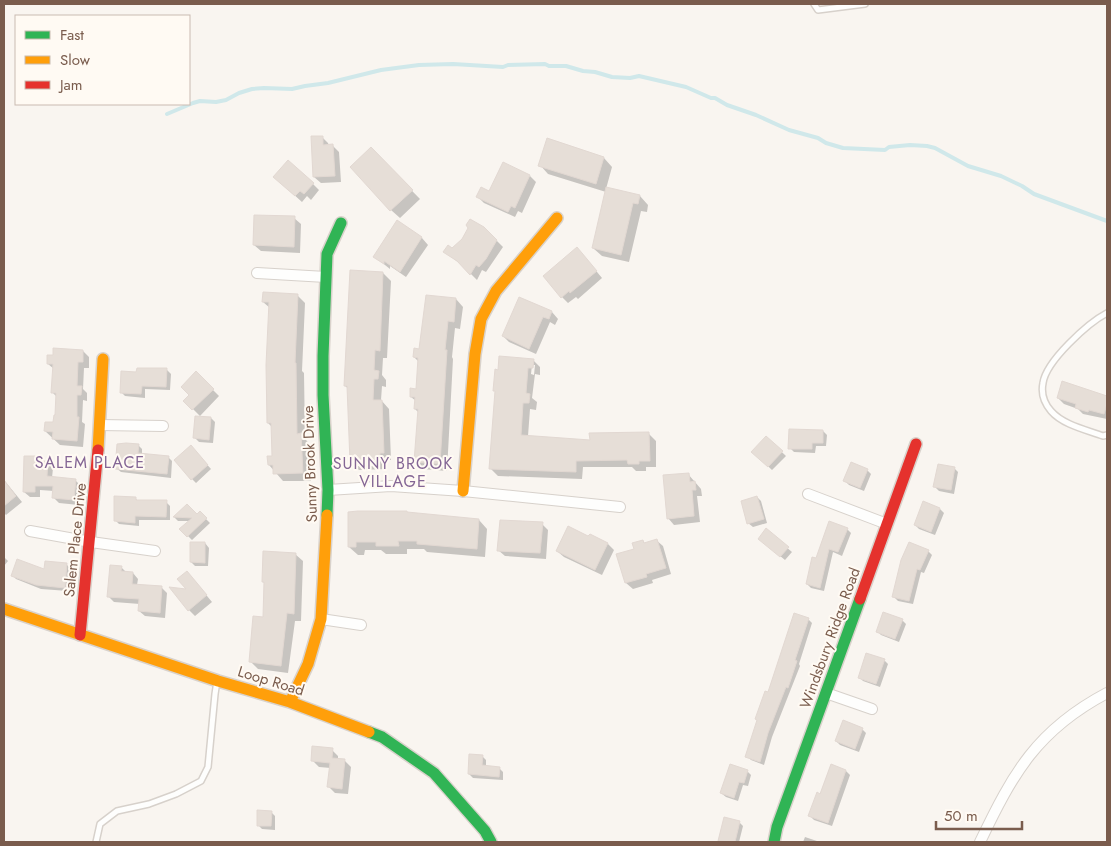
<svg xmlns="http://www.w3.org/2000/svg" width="1111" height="846" font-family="Jost,sans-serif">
	<rect width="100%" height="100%" fill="#f9f5f0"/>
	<path fill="#0003" fill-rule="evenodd" d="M322,137L328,143L329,146H333L339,152L341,182L321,183L314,177Z
		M548,139L604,158L612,167L606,189L640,196L648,205L647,212L641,211L629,262L602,256L593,248L606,192L548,174L540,165Z
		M371,149L420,199L400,218L391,210Z
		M530,176L536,182L522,213L518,211L515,217L484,203L478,197Z
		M281,183L313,184L319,190L311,200L307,196L302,202Z
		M294,218L301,224L300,253L261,251L254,245Z
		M398,222L422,238L428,245L406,277L390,266V269L375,257Z
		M484,228L503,247L486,272L482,270L477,280L463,266L445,252L452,249Z
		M583,255L602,278L578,299L576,297L568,303L562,297Z
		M383,273L391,281L387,358H383L382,375L386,380V387L382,386L381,400L389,409L391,460H387V469L359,470L351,462L349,389L345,386Z
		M297,295L305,303L302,371L304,373L305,439L309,443L311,481H283L269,465L273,457L272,427L268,423L270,308L263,302Z
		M520,298L552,312L558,319L555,325L550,322L536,354L509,342L503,336Z
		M456,299L463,307L460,329L455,328L452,357L453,359L447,471L422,469L415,462L419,413L415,409L416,401L411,397L418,390L419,362L414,357Z
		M83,351L89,357V368H84L83,389L87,393V401L83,400L82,422L85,424L83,447L60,445L45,431L54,424L56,416L57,397L52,392L54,369L48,364Z
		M533,360L540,367V375L535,374L532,398L537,402L536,410L530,409L528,436L591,441L649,434L656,441V467H646V471H636L632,467H583L582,479L498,476L491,469L496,392ZM532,365H535L534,375L531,374Z
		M167,370L171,374L170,390L145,389V398L125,396L121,392L137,374Z
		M196,373L219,396L200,416L185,401L191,395Z
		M1063,383L1107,397V419L1083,414L1078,409L1064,404L1058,398Z
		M211,418L215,422L213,443L199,442L195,438Z
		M823,431L827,435L826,446H816L815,453L794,452L790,448Z
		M766,437L786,456L772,470L753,452Z
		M138,445L142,449V455L168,457L172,461L171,478L121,472L116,468Z
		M195,451L211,469L196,483L192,479Z
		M35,458L40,462L47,463L53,468L52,478L75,480L81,486L79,505L59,503L53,497L54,491L40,490V497H30L24,492Z
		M954,468L958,472L954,494L939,491L935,487Z
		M867,470L871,474L864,491L849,485L845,481Z
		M688,474L701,489L702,496H697L700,522L674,525L668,518Z
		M4,480L22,502L6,515L4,513Z
		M757,497L761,501L767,523L753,527L748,523Z
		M136,499L138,501L166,502L170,506V520H139V526L119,524L115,520Z
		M924,503L940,509L944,513L935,535L919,529L915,525Z
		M187,505L197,516L200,513L210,523L192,540L181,529L190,521H178L174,517Z
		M349,513L479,520L487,529L485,557L427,552L424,549H407V554H386L381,550H365L364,555H358L349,547Z
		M542,524L548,530L546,559L505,556L498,550Z
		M847,529L851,533L842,556L833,552L824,591L811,588L807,584L817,559Z
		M766,530L792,552L785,560L763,542Z
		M589,538L608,544L614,550L602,575L564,557L557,551Z
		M656,540L663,546L671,574L652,580L653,583L633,589L626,583L636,550L643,541L645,544Z
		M205,543L209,548L208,566H195L191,562Z
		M928,551L932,555L924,573L921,572L913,604L898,601L894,597Z
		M295,554L303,561L301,621H295L288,673L258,669L250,661L264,619L266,584L263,582Z
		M4,557L8,561L4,566Z
		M66,564L70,568L68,591L41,589L16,579L12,575L46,571Z
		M121,567L127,573H133L138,579L137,585L162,588L167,593L165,618L145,616L139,611L140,604L114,602L108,596Z
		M193,579L212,602L195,616L189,610V590Z
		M808,619L812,623L799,664L800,666L772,737L764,765L751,760L747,756L768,694Z
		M902,620L906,624L899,642L881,635L877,631Z
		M884,660L888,664L880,687L863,681L859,677Z
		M862,729L866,733L859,752L840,745L836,741Z
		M332,750L338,756V760L345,761L351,767L348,794L335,793L329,787L331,768L319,767L312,760Z
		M482,756L486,760V767L499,768L503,772V780L473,778L469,774Z
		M831,765L846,771L850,775L832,826L814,820L810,816L820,795Z
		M747,771L751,775L748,786L743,785L738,801L726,797L721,793Z
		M271,812L275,816V830L262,829L258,825Z
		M725,819L739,822L743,826L739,842H718Z
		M805,837L820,842H803Z"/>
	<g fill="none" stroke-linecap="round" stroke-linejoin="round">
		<path stroke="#d0e8ea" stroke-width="4" d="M167,114L193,103L200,101L216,102L226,100L239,93L252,89L264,88L292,89L305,86L328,83L381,70L419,65L453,64L503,67L508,65L545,64L549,66H566L583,71L595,72L612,77L630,78L639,76L686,87L711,98H715L727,105L756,115L789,130L818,138L826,143L843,148L885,150L889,147L910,145L927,146L935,148L968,166L1001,176L1022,186L1034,194L1107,221"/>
	</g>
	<path fill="#e6ded7" stroke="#e2d8d2" d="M311,136H323V145L333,144L335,176L313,177Z
		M547,138L604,157L596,184L538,166Z
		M371,147L413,190L390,211L350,167Z
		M288,160L314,183L304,194L300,191L295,196L273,177Z
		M503,162L530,175L515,208L511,206L508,212L476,197L481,187L489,191Z
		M606,187L640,195L638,204L633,203L621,255L592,248Z
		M254,215L295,216L294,247L253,245Z
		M470,219L484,227L497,240L486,259L479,267L476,265L470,275L457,261L443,252L448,245L452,248L462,239L468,228L466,225Z
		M397,220L422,237L400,272L384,261V264L373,257Z
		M577,247L597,271L570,293L569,291L561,298L543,276Z
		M350,270L383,272L380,351L375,350L374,370L379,371L378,379H374L373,400H382L384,453H380V461L350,462L347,386H344Z
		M263,292L298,294L295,363H296L297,434L301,433L303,473L273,474V465H268L267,456H272L271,423H267L266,365L269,302H262Z
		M426,295L456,298L454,322L448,321L445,350H447L440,464L414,462L418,409H414L415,397H410V388L416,389L418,358L413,357L414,348L419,349Z
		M519,297L552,311L549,319L543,317L529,349L502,336Z
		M53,348L83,350V362H78L77,386H82L81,395H77V417H79L77,441L52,439L53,432L44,431L45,422H53L54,415H55L56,393H51L53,364H47V355H53Z
		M499,356L534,359L533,368H528L526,393L530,394L529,403H523L521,435L590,440L589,433L649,432L650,461H639V464H628L627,460L576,461V472L489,469L495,391H493L495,369L498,370Z
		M137,368H167L166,387L142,386L141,394L120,393L121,371L136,372Z
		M196,371L214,389L192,410L183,401L189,395L181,387Z
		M1062,381L1107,396V404L1104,414L1089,410L1088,412L1075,408L1076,404L1057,398Z
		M195,416L211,417L209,440L193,438Z
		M789,429L823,430V443H812V449H788Z
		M766,436L783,451L768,467L751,452Z
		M126,443L139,444L138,453L169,456L167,474L115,469L117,444Z
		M191,445L208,465L191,480L174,460Z
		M24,456H36V461H48L47,476L76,479L74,500L52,498L53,486H35V492H23Z
		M851,462L868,469L860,488L843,481Z
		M938,464L955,467L951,490L933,487Z
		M689,473L690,482L695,481L696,490H692L694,516L667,519L663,475Z
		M4,480L16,496L4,506Z
		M114,496L136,497V500H167L166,517L135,516V523L114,521Z
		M757,496L764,519L747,524L741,501Z
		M923,501L940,508L931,532L914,525Z
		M187,504L197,514L200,511L207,518L187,537L179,529L192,518L173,517Z
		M358,511H407V512L479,519L477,549L417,544V541H398L399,546H376V542H356V547H348V512Z
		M500,520L543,522L540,553L497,551Z
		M829,521L848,528L838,552L829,549L820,588L806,584L812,557L816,558Z
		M568,526L588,536L590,534L608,543L595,570L556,551Z
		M766,528L789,547L780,557L758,539Z
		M657,539L666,568L646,574L647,577L625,583L616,554L634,549L632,543L643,540L644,543Z
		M190,542H205V563L190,562Z
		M909,542L929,550L920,570L917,569L909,601L892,597L901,560Z
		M263,551L296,553L294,614L287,613L281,666L249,662L253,616L263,617L264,582H262Z
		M17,559L44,569L45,561L67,563L65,588L36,585L11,576Z
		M110,565L122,566L121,571L133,572L132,584L162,586L160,613L138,611L139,599L107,597Z
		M187,571L207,595L188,611L169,587L186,589L177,579Z
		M883,612L903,619L895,639L876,632Z
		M794,613L809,618L795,660L797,661L788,688L786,687L768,733L760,762L745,757L757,720L755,719L765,691L768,692Z
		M866,653L885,659L876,684L858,678Z
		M843,720L863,728L855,749L835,741Z
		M312,746L333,748L332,758L345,759L342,789L327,787L330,763L311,761Z
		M469,754L483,755L482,765L500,767L499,777L468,774Z
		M730,764L748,770L744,783L739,782L734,798L720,793Z
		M831,764L846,770L828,823L808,816L817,792L820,794Z
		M257,810L272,811L271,826H257Z
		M724,817L740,821L735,842L718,841Z"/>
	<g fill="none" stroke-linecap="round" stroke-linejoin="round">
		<g stroke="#d7d1cb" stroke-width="8">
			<path id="lane" d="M814,4L818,10L865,4
				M1107,313C1088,323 1046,361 1043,383C1041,393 1044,403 1051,411C1063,425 1087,430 1103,436L1107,435
				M96,842L100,824L117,811L149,804L176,794L201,781L208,767L215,694L217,681"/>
		</g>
		<g stroke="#d7d1cb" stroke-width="12">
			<path id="street" d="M257,273L326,277
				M100,425L163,426
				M328,490L391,486L463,491L620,507
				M808,494L887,524
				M30,531L91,542L155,551
				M321,619L361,625
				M826,693L872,709
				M980,842C1013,773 1037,730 1107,693"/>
		</g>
		<g stroke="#d9d2cb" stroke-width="14">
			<path id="fast" d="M327,515L328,490L323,395V356L327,254L341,223
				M369,732L382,737L434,773L485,831L491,842
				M774,842L777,827L860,599"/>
		</g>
		<g stroke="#d9d2cb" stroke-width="14">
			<path id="slow" d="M98,450L103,359
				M463,491L475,354L481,319L496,291L557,218
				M4,609L218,681L290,702L369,732
				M290,702L308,664L321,619L327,515"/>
		</g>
		<g stroke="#d9d2cb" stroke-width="14">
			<path id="jam" d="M860,599L916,444
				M80,635L98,450"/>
		</g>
		<use href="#lane" stroke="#fefefd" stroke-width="5"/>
		<use href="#street" stroke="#fefefd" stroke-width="10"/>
		<use href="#fast" stroke="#30b455" stroke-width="11"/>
		<use href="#slow" stroke="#ff9f0a" stroke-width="11"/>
		<use href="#jam" stroke="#e5322d" stroke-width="11"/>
	</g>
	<g text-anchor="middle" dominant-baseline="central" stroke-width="4" stroke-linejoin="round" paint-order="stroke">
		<g font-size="15" fill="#7a5c4d" stroke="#fffaf3">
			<text transform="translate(310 464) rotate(-92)">Sunny Brook Drive</text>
			<text transform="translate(75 540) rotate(-84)">Salem Place Drive</text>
			<text transform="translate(830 638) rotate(-70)">Windsbury Ridge Road</text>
			<text transform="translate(271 681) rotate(17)">Loop Road</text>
		</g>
		<g font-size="16" letter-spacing="1" fill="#846695" stroke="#fffaf3">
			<text x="90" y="462">SALEM PLACE</text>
			<text x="393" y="463">SUNNY BROOK<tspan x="393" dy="18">VILLAGE</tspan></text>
		</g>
	</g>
	<rect width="1111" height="846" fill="none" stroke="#7a5c4d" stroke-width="10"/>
	<rect x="15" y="15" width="175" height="90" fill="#fffaf3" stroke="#cabbb1"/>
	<rect x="25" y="31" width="25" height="8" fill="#30b455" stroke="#cabbb1"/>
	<text x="60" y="40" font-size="15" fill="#7a5c4d">Fast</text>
	<rect x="25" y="56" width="25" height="8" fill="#ff9f0a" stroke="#cabbb1"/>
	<text x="60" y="65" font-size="15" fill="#7a5c4d">Slow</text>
	<rect x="25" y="81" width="25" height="8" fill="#e5322d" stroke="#cabbb1"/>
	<text x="60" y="90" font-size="15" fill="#7a5c4d">Jam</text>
	<path d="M936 821v8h86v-8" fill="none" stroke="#7a5c4d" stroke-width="2.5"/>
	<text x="944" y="821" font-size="15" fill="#7a5c4d" stroke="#fffaf3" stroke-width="4" paint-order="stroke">50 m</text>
</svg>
